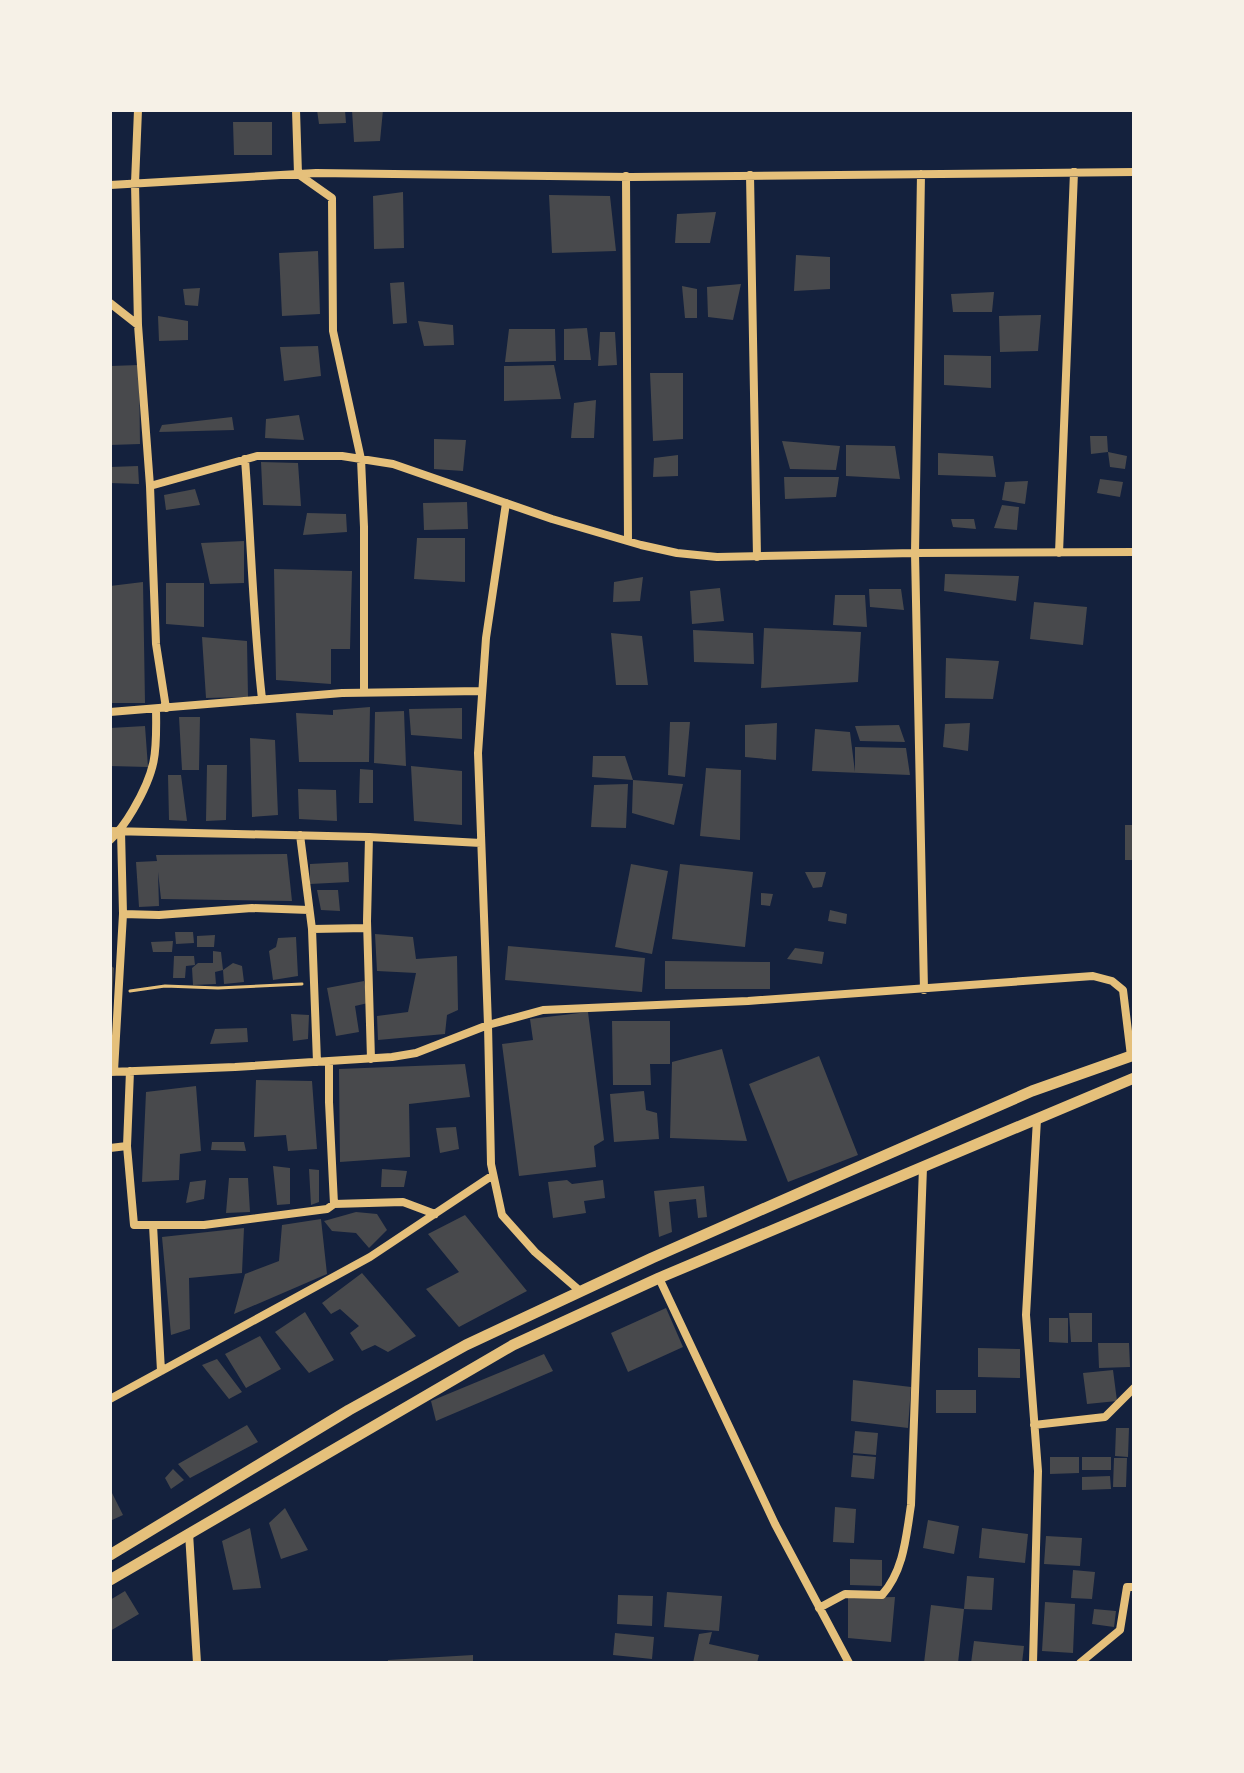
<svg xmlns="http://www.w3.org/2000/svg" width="1244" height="1773" font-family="'Titillium Web',sans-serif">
	<rect width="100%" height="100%" fill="#14213d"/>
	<path fill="#48494c" d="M317,110H345L346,123L319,124Z
		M352,110H383L380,141L354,142Z
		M233,122H272V155H234Z
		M403,192L404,248L374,249L373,196Z
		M549,195L610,196L616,251L552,253Z
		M716,212L710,243H675L677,214Z
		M318,251L320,314L282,316L279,253Z
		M796,255L830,257V289L794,291Z
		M404,282L407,323L393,324L390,283Z
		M741,284L733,320L708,317L707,287Z
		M682,286L697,289V318H685Z
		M200,288L198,306L185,305L183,289Z
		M994,292L992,312H953L951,294Z
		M1041,315L1038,351L1000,352L999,316Z
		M158,316L188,321V340L159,341Z
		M418,321L453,325L454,345L424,346Z
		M587,328L591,360H564V329Z
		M509,329H555L556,361L505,362Z
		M600,332H615L617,365L598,366Z
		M318,346L321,376L284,381L280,347Z
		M944,355L991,356V388L944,385Z
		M139,365L140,444L110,445V366Z
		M554,365L561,399L504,401V366Z
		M650,373H683V439L653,441Z
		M596,400L594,438H571L574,403Z
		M299,415L304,440L265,438L266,419Z
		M232,417L234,430L159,432L162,425Z
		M1090,436H1107L1108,452L1127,456L1125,469L1110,467L1108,452L1091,454Z
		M434,439L466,440L463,471L434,469Z
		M782,441L840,446L836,470L790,469Z
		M846,445L895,446L900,479L846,476Z
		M938,453L993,456L996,477L938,475Z
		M678,455V476L653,477L654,458Z
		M261,462L298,463L301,506L263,505Z
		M138,466L139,484L110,483V467Z
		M784,477H839L836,497L785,499Z
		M1100,479L1123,482L1120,497L1097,493Z
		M1028,481L1025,504L1002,500L1005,482Z
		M195,489L200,505L166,510L164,495Z
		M467,502L468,529L424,530L423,503Z
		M1002,505L1019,507L1017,530L994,528Z
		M307,513L346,514L347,532L303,535Z
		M951,519H974L976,529L953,527Z
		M417,538H465V582L414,579Z
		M244,541V583L210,584L201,543Z
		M274,569L352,571L350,649H331V684L276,680Z
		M945,574L1019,576L1016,601L944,591Z
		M643,577L640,601L613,602L614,582Z
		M143,582L145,703H110V586Z
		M166,583H204V627L166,624Z
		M720,588L724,621L692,624L690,591Z
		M869,589H901L904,610L870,607Z
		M835,595H865L867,627L833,625Z
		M1034,602L1087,607L1083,645L1030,639Z
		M764,628L861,632L858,682L761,688Z
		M693,630L753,633L754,664L694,662Z
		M611,633L642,636L648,685H616Z
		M202,637L247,641L248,697L206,698Z
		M946,658L999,661L993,699L945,698Z
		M370,707L369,762H299L296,713L333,715V710Z
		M462,708V739L411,735L409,709Z
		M404,711L406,766L374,763L375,712Z
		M179,717H200L199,770H182Z
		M670,722H690L685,777L668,775Z
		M777,723L776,760L745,757V725Z
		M970,723L968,751L943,747L945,724Z
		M899,725L905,742L860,741L855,726Z
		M145,726L148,767L110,766V728Z
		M815,729L850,732L855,772V747L906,748L910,775L812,771Z
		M250,738L275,740L278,815L252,817Z
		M593,756H625L633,780L592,777Z
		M207,765H227L226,820L206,821Z
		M411,766L462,771V825L414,821Z
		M706,768L741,770L740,840L700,836Z
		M360,769L373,770V803H359Z
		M168,775H181L187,821L169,820Z
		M633,780L683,784L674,825L632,813Z
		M628,784L626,828L591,827L594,785Z
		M298,789L336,790L337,821L299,819Z
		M1125,825H1134V860H1125Z
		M287,854L292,901L161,899L158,872L159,906L139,907L136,862L157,861L156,855Z
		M348,862L349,882L310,884V864Z
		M631,864L668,871L652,954L615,947Z
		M680,864L753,872L745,947L672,939Z
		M805,872H826L822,887L813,888Z
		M317,890H338L340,911L321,910Z
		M761,893L773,894L770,906L761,905Z
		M830,910L847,914L846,924L828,921Z
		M175,932H193L194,943L176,944Z
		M375,934L413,937L416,959L457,956L458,1010L447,1015L445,1034L378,1040L377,1016L408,1012L416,973L377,971Z
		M215,935L214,947H197V936Z
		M296,937L298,976L273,980L269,951L276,947L278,938Z
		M173,941L172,952H153L151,942Z
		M508,946L645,958L642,992L505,980Z
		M795,948L824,952L822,964L787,959Z
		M213,951L221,952L223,970L215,972L216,984L193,985L192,968L198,963H213Z
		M174,956H194L195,965L186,966L185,978H173Z
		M665,961L770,962V989H665Z
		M233,963L242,966L244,982L224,984L223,970Z
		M110,965L114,968L112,997H110Z
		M364,981L368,1003L355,1006L359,1032L336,1036L327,988Z
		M588,1012L604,1140L594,1146L596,1167L519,1176L502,1044L533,1040L530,1019Z
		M291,1014L309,1015L308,1039L293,1041Z
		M612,1021H670V1064H650L651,1085H613Z
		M247,1028L248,1042L210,1044L215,1029Z
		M722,1049L747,1141L670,1138L672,1062Z
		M819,1056L858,1155L788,1182L749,1084Z
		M465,1064L470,1097L409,1104L410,1157L340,1162L339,1069Z
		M256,1080L312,1081L317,1149L288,1151L286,1135L254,1137Z
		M196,1086L201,1151L180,1154L179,1180L142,1182L146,1092Z
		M644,1091L646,1110L657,1113L659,1139L614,1142L610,1094Z
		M456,1127L459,1149L440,1153L436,1128Z
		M212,1142H244L246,1151L211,1150Z
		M273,1166L290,1168V1204L277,1205Z
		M309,1169L319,1170V1202L311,1205Z
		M382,1169L407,1171L404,1187H381Z
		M229,1178H248L250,1212L226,1213Z
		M206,1180L204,1199L186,1203L190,1182Z
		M567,1180L572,1184L603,1180L605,1198L584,1201L586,1213L553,1218L548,1182Z
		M704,1186L707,1217L698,1218L696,1199L669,1202L672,1232L659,1237L654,1191Z
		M356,1212L377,1214L387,1230L369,1248L356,1233L332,1231L324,1221Z
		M465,1215L527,1291L459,1327L426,1289L459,1272L428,1234Z
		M321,1219L327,1274L234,1314L245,1274L279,1261L282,1225Z
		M244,1228L242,1273L189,1278L190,1329L171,1335L162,1237Z
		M362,1273L416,1336L388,1352L375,1345L362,1351L350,1333L359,1326L340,1309L331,1314L322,1303Z
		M666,1308L683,1347L628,1372L611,1333Z
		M305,1312L334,1360L309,1373L275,1332Z
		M1069,1313H1092V1342H1071Z
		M1049,1318H1068V1343L1049,1342Z
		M260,1336L281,1369L246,1388L225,1354Z
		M1098,1343H1129L1130,1367L1099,1368Z
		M978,1348L1020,1349V1378L978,1377Z
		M544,1354L553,1371L436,1421L431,1401Z
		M217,1359L242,1392L229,1399L202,1365Z
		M1113,1370L1117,1401L1087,1404L1083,1373Z
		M853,1380L911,1387L908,1428L851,1421Z
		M936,1390H976V1413H936Z
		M247,1425L258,1442L190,1478L178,1464Z
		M1116,1428H1129L1128,1457L1115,1456Z
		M855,1431L878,1433L876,1455L853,1453Z
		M853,1455L876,1457L874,1479L851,1477Z
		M1050,1457H1079V1473L1050,1474Z
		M1082,1457H1111V1470H1082Z
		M1114,1458H1127L1126,1487H1113Z
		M173,1469L184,1480L171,1489L165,1478Z
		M1110,1476L1111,1489L1082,1490V1477Z
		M110,1489L123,1515L110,1521Z
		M835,1507L856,1509L854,1543L833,1542Z
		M285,1508L308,1550L281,1559L269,1523Z
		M928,1520L959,1526L954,1554L923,1548Z
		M250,1528L261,1588L233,1590L222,1541Z
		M982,1528L1028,1534L1025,1563L979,1558Z
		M1046,1536L1082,1538L1080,1566L1044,1564Z
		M850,1559L882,1560V1586L850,1585Z
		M1073,1570L1095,1572L1092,1599L1071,1598Z
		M967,1576L994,1578L992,1610L964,1609Z
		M125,1591L139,1614L110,1631V1600Z
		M667,1592L722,1596L719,1631L664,1627Z
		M618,1595L653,1596L652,1626L617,1624Z
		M895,1597L891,1642L848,1638V1598Z
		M1045,1602L1075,1604L1073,1653L1042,1651Z
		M931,1605L964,1609L958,1663H924Z
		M1094,1609L1116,1611L1114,1627L1092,1624Z
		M712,1632L709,1644L759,1655L757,1663H693L699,1634Z
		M615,1633L654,1637L652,1659L613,1655Z
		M974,1641L1024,1646L1022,1663H971Z
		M473,1655V1663H388V1660Z"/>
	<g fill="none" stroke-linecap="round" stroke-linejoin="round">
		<path stroke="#e5c07b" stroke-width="3" d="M130,991L165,986L218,988L302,984"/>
		<path stroke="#e5c07b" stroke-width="8" d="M296,110L298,174L332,198L333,331L361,459L364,527V692
			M921,174L915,553L924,990
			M750,175L757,557
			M626,176L628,541
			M110,185L316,173L631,177L1134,172
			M110,303L138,325L150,486L156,644L166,708
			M138,325L135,183L138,110
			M245,459C251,539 253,620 262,699
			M150,486L257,456H342L393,464L552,519L641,545L677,553L717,557L915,553L1134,552
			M506,503L486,638L478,753L488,1025L491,1164L502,1215L535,1252L580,1291
			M1059,553L1074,172
			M110,712L342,693L482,691
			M110,831L369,837L481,843
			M300,835L312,929L317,1062
			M369,837L367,921L371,1059
			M110,840C120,831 126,822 133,810C156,771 157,754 156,709
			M123,914L159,915L252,908L309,910
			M312,929L367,928
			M329,1062V1102L334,1204L403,1202L435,1214
			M114,1071L123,914L121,831
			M130,1071L127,1146L134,1225H204L327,1209L334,1204
			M110,1072L235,1067L392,1057L416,1053L488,1025L543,1010L748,1001L1093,976L1112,981L1123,990L1131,1056
			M110,1148L127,1146
			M153,1225L161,1371
			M659,1278L775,1524L849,1663
			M110,1399L370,1257L493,1175
			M1034,1425L1105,1417L1134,1388
			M189,1533L197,1663
			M819,1608L845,1594L882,1595C904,1570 906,1537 911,1505L923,1167
			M1033,1663L1038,1471L1026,1315L1037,1119
			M1080,1663L1120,1630L1127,1587H1134"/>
		<path stroke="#e5c07b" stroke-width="11" d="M110,1555L349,1410L466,1345L652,1258L847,1172L1032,1091L1134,1055
			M110,1580L513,1345L659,1278L1134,1078"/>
	</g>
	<rect width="1244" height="1773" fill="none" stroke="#f6f1e7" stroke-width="224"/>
</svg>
